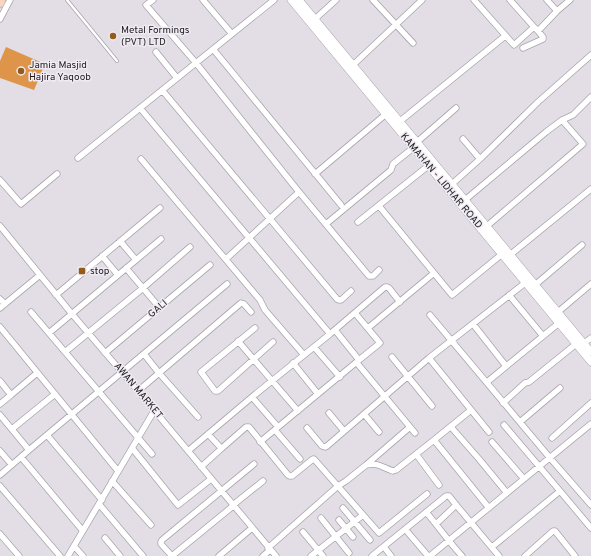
<svg xmlns="http://www.w3.org/2000/svg" width="591" height="556" font-family="Overpass,sans-serif">
	<rect width="100%" height="100%" fill="#e3dee6"/>
	<path fill="#de9449" d="M6,47L45,64L34,90L0,78V61Z"/>
	<g fill="none" stroke-linecap="round" stroke-linejoin="round">
		<g stroke="#a9a4ac" stroke-width="4">
			<path id="lane" d="M67,0L117,61"/>
		</g>
		<g stroke="#a9a4ac" stroke-width="7">
			<path id="street" d="M153,0L146,5L196,63L299,192L369,276H373L379,270
				M203,0L232,34
				M373,0L413,43
				M474,0L514,45L534,27L538,31L557,11L570,0
				M510,0L534,27
				M547,0L557,11
				M0,19L10,0
				M315,19L336,0
				M523,48L543,39V37L538,31
				M213,49L341,205
				M156,52L177,78
				M353,65L422,0
				M162,90L337,299L339,300H341L351,291
				M140,108L330,334
				M399,122L505,36
				M463,139L480,159
				M417,142L456,108
				M78,158L274,0
				M141,159L260,300L265,310L304,355
				M315,174L386,114
				M0,180L21,204L57,174
				M452,184L480,159L538,102L591,55
				M465,200L546,132L562,120L573,115L591,97
				M379,206L452,295L502,254
				M358,222L428,166
				M326,224L391,170L393,164L413,148
				M0,226L72,314L138,391L276,556
				M487,226L583,144L562,120
				M510,255L591,189
				M102,256L118,275
				M226,259L299,192
				M136,260L161,239
				M126,268L159,307
				M535,285L582,245
				M56,295L160,208
				M509,295L543,336L559,323
				M0,299L5,304
				M0,308L40,275
				M31,312L152,454
				M558,312L591,284
				M355,313L380,343L359,360
				M430,315L550,458L591,505
				M473,324L506,366
				M0,327L118,471
				M255,328L201,372L215,391H218L273,342
				M368,328L434,273
				M49,333L136,260L120,241
				M238,341L298,411
				M584,343L591,338
				M314,347L340,377
				M65,352L143,288L190,247
				M105,353L210,265
				M144,354L159,373L198,417
				M392,357L432,406
				M429,358L489,432
				M293,363L318,394
				M357,363L415,433
				M0,381L11,395L0,404
				M487,382L543,336
				M138,391L241,303L244,304L251,312
				M11,395L37,373
				M252,397L278,427
				M503,403L525,383L529,382L576,344
				M471,410L434,440L489,508
				M329,413L344,431
				M364,414L379,432
				M0,415L29,450L21,457L83,531
				M520,422L560,388
				M451,427L479,459L507,493
				M307,428L322,446L325,447L327,446L429,358L525,283
				M12,429L55,394
				M275,430L300,459
				M208,434L220,447L222,448L246,427H249L288,475L290,476H292L313,459H314L379,533L427,494
				M47,435L102,500
				M552,438L591,403
				M260,442L359,360L335,330
				M492,442L524,479
				M132,448L178,505L211,479
				M29,450L227,284
				M0,451L12,465
				M188,451L252,397L330,334L385,287H387L389,288L400,302
				M416,454L439,485
				M366,465L410,427
				M201,467L222,448
				M0,475L21,457
				M112,481L151,525
				M0,486L60,556
				M560,491L591,528
				M99,504L143,556
				M233,505L263,481
				M343,508L370,540
				M426,512C438,526 449,542 462,556
				M321,518L349,553
				M339,520L353,537
				M436,524L455,506H457L499,556
				M405,529L428,556
				M303,532L323,556
				M0,534L19,556
				M105,538L120,556
				M74,546L83,556
				M384,547L391,556
				M492,547L560,491L504,425
				M268,548L338,486L346,481L366,465C378,462 383,468 393,471L396,470L434,440
				M68,556L154,411
				M172,556L161,544V542L162,540L254,464
				M172,556L233,506
				M219,556L252,528
				M263,556L270,550
				M311,556L363,515
				M372,556L446,496H449L457,506
				M430,556L591,424
				M525,556L553,531H555L575,556"/>
		</g>
		<g stroke="#a9a4ac" stroke-width="8">
			<path id="secondary" d="M291,0L591,362
				M299,0L591,352"/>
		</g>
		<g stroke="#c0bfc0" stroke-width="10">
			<path id="primary" d="M0,3L1,0"/>
		</g>
		<use href="#lane" stroke="#fff" stroke-width="2.5"/>
		<use href="#street" stroke="#fff" stroke-width="5.5"/>
		<use href="#secondary" stroke="#fff" stroke-width="7"/>
		<use href="#primary" stroke="#fbd4be" stroke-width="8"/>
	</g>
	<g fill="#955b1a" stroke="#f0ebf3" stroke-width="1.5">
		<circle cx="113" cy="36" r="4"/>
		<circle cx="21" cy="71" r="4"/>
		<rect x="78" y="267" width="8" height="8" rx="2"/>
	</g>
	<g text-anchor="middle" dominant-baseline="central" stroke-width="3" stroke-linejoin="round" paint-order="stroke">
		<g font-size="10" fill="#1e1c1f" stroke="#f0ebf3" text-anchor="start">
			<text x="121" y="30">Metal Formings<tspan x="121" dy="12">(PVT) LTD</tspan></text>
			<text x="29" y="65">Jamia Masjid<tspan x="29" dy="12">Hajira Yaqoob</tspan></text>
			<text x="90" y="271">stop</text>
		</g>
		<g font-size="10" fill="#1e1c1f" stroke="#f0ebf3">
			<text transform="translate(441 181) rotate(50)">KAMAHAN - LIDHAR ROAD</text>
			<text transform="translate(158 309) rotate(-40)">GALI</text>
			<text transform="translate(138 391) rotate(50)">AWAN MARKET</text>
		</g>
	</g>
</svg>
